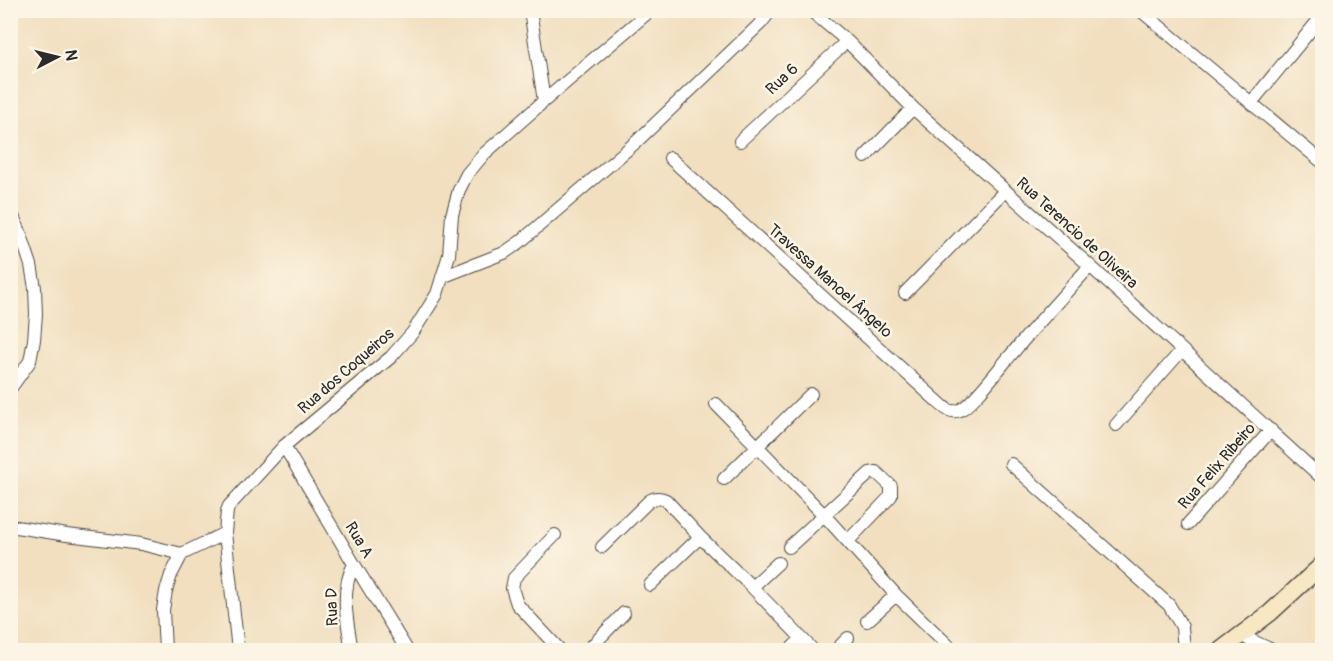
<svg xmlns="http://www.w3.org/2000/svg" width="1333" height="661" font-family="Pangolin,sans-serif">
	<rect width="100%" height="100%" fill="#fcf5e5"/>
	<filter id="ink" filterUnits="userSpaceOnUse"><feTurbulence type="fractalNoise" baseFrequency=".0167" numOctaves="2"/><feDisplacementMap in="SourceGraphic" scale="12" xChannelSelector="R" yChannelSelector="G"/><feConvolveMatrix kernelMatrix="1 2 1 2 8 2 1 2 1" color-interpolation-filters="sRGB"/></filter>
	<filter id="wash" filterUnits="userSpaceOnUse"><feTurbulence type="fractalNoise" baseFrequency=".008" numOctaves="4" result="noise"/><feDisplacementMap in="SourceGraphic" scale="24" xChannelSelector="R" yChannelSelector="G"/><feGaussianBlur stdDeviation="1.35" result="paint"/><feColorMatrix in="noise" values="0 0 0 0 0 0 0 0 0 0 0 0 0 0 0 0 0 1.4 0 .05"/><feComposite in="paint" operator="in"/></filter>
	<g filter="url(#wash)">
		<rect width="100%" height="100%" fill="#f1dfbf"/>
	</g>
	<g filter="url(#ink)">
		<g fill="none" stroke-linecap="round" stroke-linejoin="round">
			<g stroke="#494641" stroke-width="14">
				<path id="street" d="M530,10L544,101
					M810,10L821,19L847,41L913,108L1090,266L1322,478
					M1140,10L1322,162
					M1251,103L1322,16
					M740,141L847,41
					M865,157L913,108
					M670,158L936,400C944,407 949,414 960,410C972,405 1000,367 1010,356C1036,325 1063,296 1090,266
					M10,210L20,232L31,265L35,288L36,314L34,340L30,361L10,389
					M442,277L504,253L520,242L635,143L761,23L771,10
					M905,293L1005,191
					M716,404L824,515L896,595L953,650
					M1116,425L1182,350
					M284,446L354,564L407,650
					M1011,464L1169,605L1182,627L1184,650
					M724,479L811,394
					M1188,524L1271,430
					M10,526L67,535L141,544L182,554
					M555,535L514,578L512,588L517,604L560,650
					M602,547L649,501C655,497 660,497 666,500L700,537L752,587L813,650
					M789,547L870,473L876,472L891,486V496L848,541
					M650,585L700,537
					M752,587L778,563
					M867,621L896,595
					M1242,636L1272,650
					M165,650L163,610L166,591L171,575L182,554L225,533
					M238,650L225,533L227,511L229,506L284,446L391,357L413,332L437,294L449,255L452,215L459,190L467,174L484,154L544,101L651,10
					M352,650C347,622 340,590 354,564
					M588,650L624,613
					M790,650L801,639
					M836,650L848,638"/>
			</g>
			<g stroke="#494641" stroke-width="19">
				<path id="secondary" d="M1221,650L1270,613L1322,565"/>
			</g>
			<use href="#street" stroke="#fff" stroke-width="12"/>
			<use href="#secondary" stroke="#f7e8c3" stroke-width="16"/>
		</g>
	</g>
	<g text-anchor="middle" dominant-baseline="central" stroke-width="5" stroke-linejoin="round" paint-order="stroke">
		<g font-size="16" fill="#2b2b2b" stroke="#fcf5e5">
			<text transform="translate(782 79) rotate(-43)">Rua 6</text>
			<text transform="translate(1077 233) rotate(42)">Rua Terencio de Oliveira</text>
			<text transform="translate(830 281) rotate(42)">Travessa Manoel Ângelo</text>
			<text transform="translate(346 371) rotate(-41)">Rua dos Coqueiros</text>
			<text transform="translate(1217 466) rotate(-49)">Rua Felix Ribeiro</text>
			<text transform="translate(359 540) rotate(59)">Rua A</text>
			<text transform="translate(332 607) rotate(-92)">Rua D</text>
		</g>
	</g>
	<rect width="1333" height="661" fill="none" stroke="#fcf5e5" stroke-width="36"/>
	<g transform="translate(57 57) rotate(83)" stroke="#fcf5e5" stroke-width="4.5" paint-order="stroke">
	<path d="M0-4.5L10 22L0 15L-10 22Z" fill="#2b2b2b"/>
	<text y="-9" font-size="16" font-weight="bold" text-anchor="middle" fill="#2b2b2b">N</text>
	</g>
</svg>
